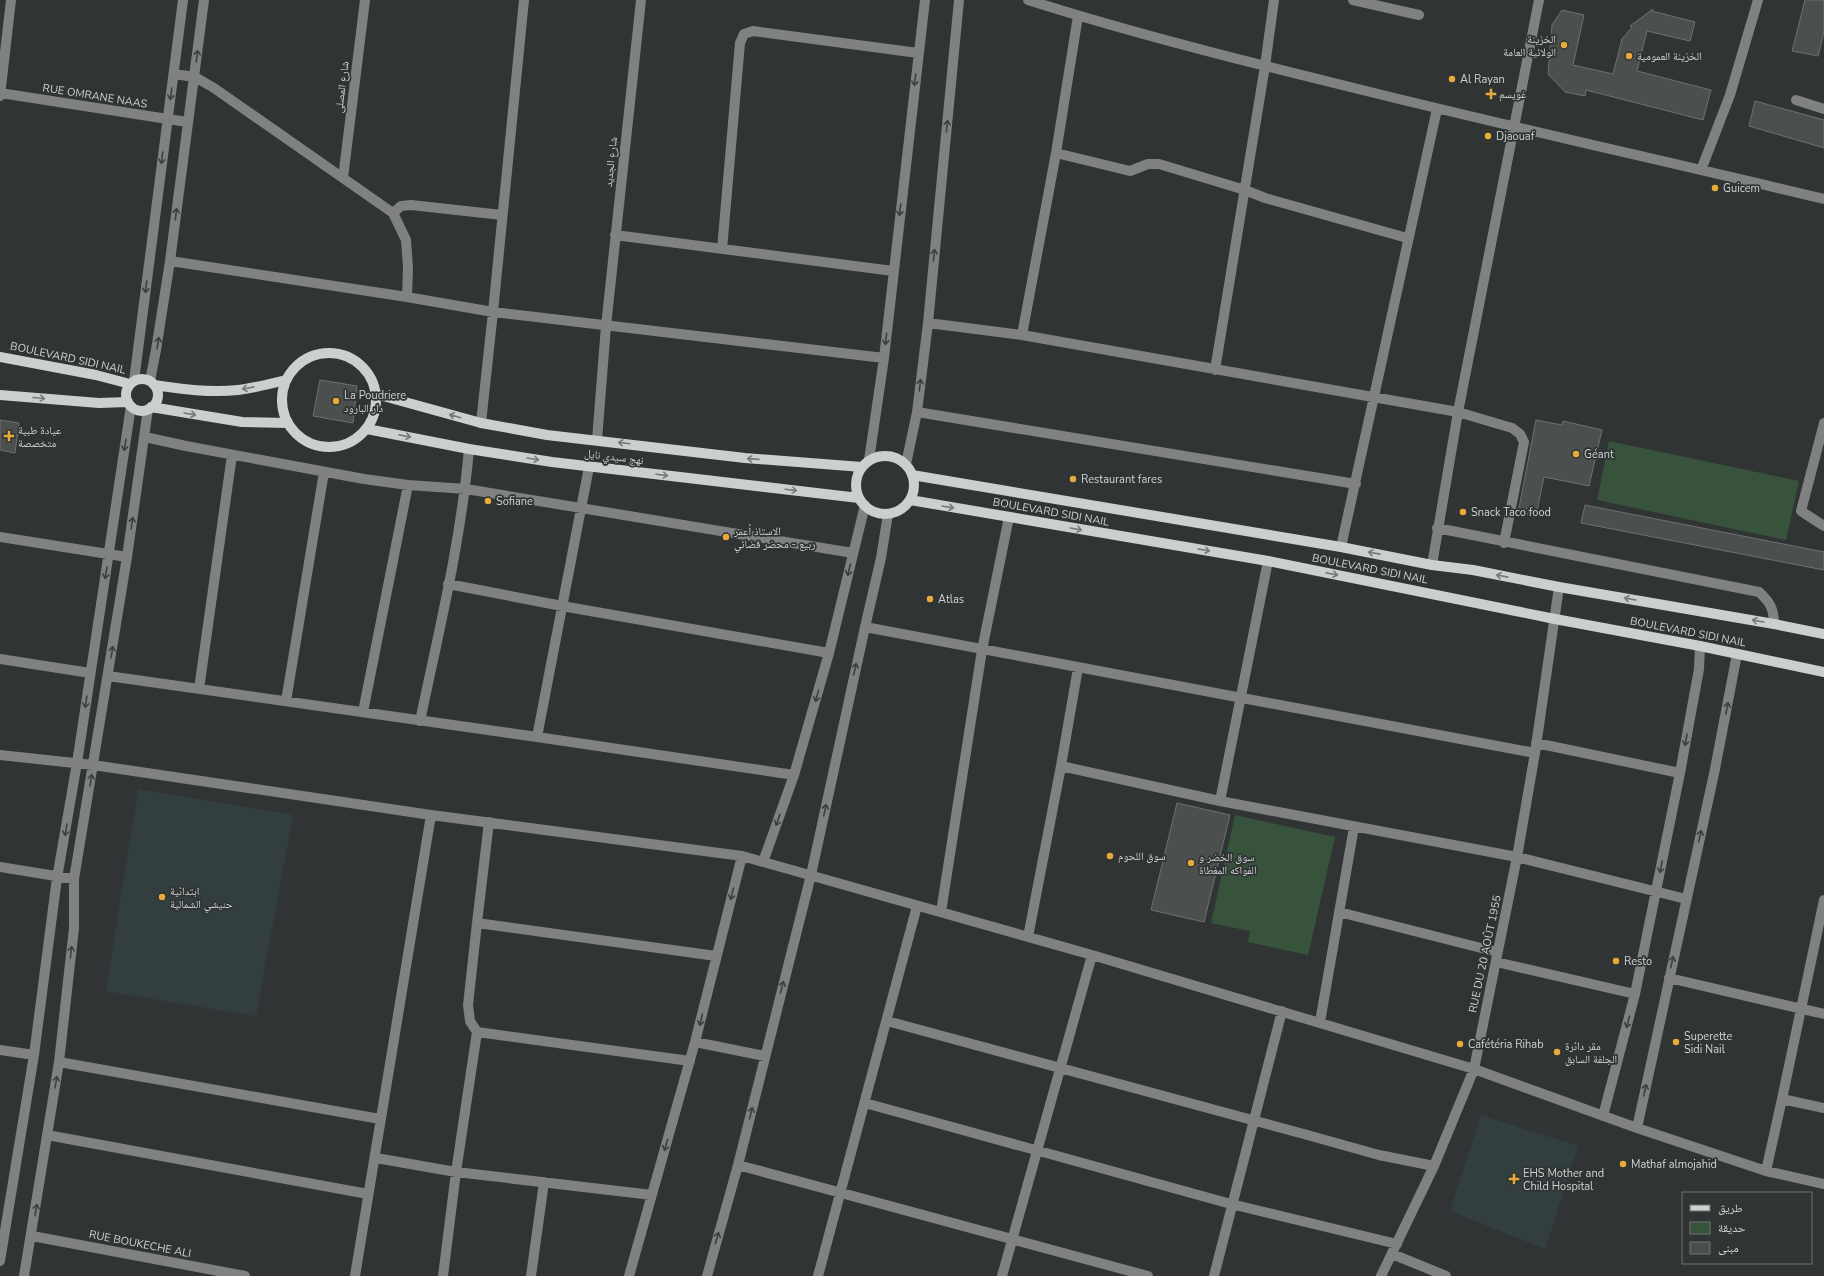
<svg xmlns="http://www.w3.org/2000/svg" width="1824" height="1276" font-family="'Nunito Sans','Noto Naskh Arabic',sans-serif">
	<rect width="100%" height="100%" fill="#303434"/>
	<path fill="#333f3f" d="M138,789L293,815L256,1016L106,991Z
		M1481,1115L1578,1146L1545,1249L1450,1211Z"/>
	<path fill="#38533c" d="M1609,441L1799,481L1786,540L1597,500Z
		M1235,815L1335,837L1308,955L1248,942L1250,931L1211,923Z"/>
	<path fill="#4b4f4e" stroke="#6d7270" d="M1805,0H1824V32L1818,56L1792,51Z
		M1653,9L1652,11L1695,22L1690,41L1647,31L1637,71L1711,90L1703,120L1586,90L1585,96L1565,92L1548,74L1552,25L1562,10L1584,15L1573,65L1613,74L1622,39L1632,27L1630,26Z
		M1755,101L1824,120V148L1749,126Z
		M320,380L357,386L353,423L313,416Z
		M0,420L19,423L15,453L0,450Z
		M1536,420L1562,425L1563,421L1602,430L1589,486L1544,477L1536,516L1518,513Z
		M1585,505L1824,552V570L1581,523Z
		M1177,803L1230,815L1204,922L1151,910Z"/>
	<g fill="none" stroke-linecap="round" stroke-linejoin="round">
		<path stroke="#7f8182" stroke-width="10" d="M1028,0C1128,32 1231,58 1334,83C1497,124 1661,160 1824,199
			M1353,0L1419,15
			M174,74L195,77L214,88L393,213L406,240L408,268L407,297
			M0,93L187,122
			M0,96L11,0
			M1796,100L1824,109
			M1056,153L1130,171L1148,164H1159L1245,190L1265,198L1407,238
			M1701,170L1730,95L1758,0
			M343,178L365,0
			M393,213L401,206L411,205L502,215
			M615,235L893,271
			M722,249L740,43L744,34L753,31L918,53
			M170,261L407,297L493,312L884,358
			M928,323L1022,335L1458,412L1512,428L1520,434L1524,442L1504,543
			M1022,335L1056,153L1078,16
			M1215,370L1265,66L1274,0
			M134,381L183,0
			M150,381L156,350L170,261L204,0
			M917,412L1356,484
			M481,423L493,312L524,0
			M1824,423L1801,511L1824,526
			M145,437L186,446L364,479L408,485L466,489L853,553
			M597,440L606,326L641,0
			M869,460L884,358L925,0
			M906,464L917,412L928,323L959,0
			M1437,528L1759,592C1770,602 1774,609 1774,624
			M0,537L127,557
			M1341,547L1437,109
			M1432,565L1458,412L1539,0
			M448,584L562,606L829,653
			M865,627L1535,753
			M0,659L90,673
			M108,676L537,737L794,775
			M199,689L232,455
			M286,701L324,472
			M363,712L408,485
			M420,721C439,631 461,541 469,449
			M537,737L589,467
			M1536,743L1680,773
			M0,755L93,765L431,815L742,856L1092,955L1474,1069L1637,1128L1766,1171L1824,1184
			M1061,766L1078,668
			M1220,801L1268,561
			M763,862L794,775L829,653L865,505
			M0,867L74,879
			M941,912L982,650L1009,517
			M1339,912L1497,952
			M477,923L489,822
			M1028,937L1061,766L1220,801L1517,857L1686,899
			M1496,962L1635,994
			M1669,978L1824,1014
			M887,1021L1311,1136L1379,1155L1434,1166
			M1320,1022L1354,827
			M477,1032L470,1021L468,1005L477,923L716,956
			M695,1042L765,1056
			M0,1050L34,1055
			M59,1062L380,1119
			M1782,1099L1824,900
			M865,1103L1231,1204L1397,1244
			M1603,1116L1635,994L1680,773L1699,669L1700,646
			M1637,1128L1715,769L1737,654
			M47,1135L368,1194
			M376,1158L456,1172L652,1195
			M738,1165L1148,1276
			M1766,1171L1782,1099L1824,1108
			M32,1236L245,1276
			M1392,1254L1446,1276
			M0,1261L34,1055L57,878L77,763L131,406
			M24,1276L59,1062L74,928V879L127,557L148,409
			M355,1276L431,815
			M443,1276L456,1172L477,1032L690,1061
			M531,1276L544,1182
			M629,1276L695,1042L742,856
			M707,1276L738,1165L811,875L865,627L881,558L888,514
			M818,1276L917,906
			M1002,1276L1092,955
			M1214,1276L1282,1011
			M1381,1276L1434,1166L1474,1069L1517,857L1535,753L1559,587"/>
		<path stroke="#cacfd0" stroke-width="10" d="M282 400a47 47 0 1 1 94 0a47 47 0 1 1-94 0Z
			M0,357L96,375L130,384
			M126 395a16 16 0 1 1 32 0a16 16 0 1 1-32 0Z
			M154,385C182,389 209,393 238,390C254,388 270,384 286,380
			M376,394L481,423L547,435L745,458L862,467
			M0,395L99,403L128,402
			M151,407L242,422L287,423
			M367,429L469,449L552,462L859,498
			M856 485a29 29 0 1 1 58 0a29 29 0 1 1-58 0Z
			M912,475L1341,547L1432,565L1473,570L1559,587L1774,624L1824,634
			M910,500L1268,561L1555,619L1700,646L1824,672"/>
	</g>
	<defs><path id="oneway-shaft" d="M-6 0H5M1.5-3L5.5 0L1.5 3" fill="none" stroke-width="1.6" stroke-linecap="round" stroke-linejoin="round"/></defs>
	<g stroke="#3c4040">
		<use href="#oneway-shaft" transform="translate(197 56) rotate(-83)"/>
		<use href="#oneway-shaft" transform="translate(915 80) rotate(97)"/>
		<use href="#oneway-shaft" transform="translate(171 94) rotate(98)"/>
		<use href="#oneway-shaft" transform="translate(947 126) rotate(-84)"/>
		<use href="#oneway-shaft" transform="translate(162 158) rotate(97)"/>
		<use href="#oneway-shaft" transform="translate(900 210) rotate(97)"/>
		<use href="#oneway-shaft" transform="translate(176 214) rotate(-83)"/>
		<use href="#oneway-shaft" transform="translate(934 255) rotate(-84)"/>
		<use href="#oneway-shaft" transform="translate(146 287) rotate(97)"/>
		<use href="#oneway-shaft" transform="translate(886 339) rotate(96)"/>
		<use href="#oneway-shaft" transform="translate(158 343) rotate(-81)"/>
		<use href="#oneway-shaft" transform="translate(920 385) rotate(-83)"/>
		<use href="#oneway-shaft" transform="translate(125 445) rotate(99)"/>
		<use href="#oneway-shaft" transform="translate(132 523) rotate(-82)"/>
		<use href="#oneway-shaft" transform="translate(849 570) rotate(103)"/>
		<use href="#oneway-shaft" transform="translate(106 573) rotate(99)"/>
		<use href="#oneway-shaft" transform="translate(112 652) rotate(-81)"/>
		<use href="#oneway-shaft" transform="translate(855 669) rotate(-78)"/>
		<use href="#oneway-shaft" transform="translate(817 696) rotate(106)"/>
		<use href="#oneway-shaft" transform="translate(86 702) rotate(99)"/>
		<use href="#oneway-shaft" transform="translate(1727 708) rotate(-79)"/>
		<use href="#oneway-shaft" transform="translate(1686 740) rotate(100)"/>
		<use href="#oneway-shaft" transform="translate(91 780) rotate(-81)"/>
		<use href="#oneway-shaft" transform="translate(825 810) rotate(-78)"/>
		<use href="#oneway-shaft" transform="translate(778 820) rotate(109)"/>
		<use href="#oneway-shaft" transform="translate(66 830) rotate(100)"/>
		<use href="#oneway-shaft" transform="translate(1700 836) rotate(-77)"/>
		<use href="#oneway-shaft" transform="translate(1661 867) rotate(101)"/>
		<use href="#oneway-shaft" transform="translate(732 894) rotate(104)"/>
		<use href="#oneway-shaft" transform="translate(71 952) rotate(-84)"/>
		<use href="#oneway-shaft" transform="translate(1672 962) rotate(-77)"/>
		<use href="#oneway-shaft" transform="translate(782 987) rotate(-76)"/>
		<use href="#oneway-shaft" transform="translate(701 1020) rotate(103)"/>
		<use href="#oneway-shaft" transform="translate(1628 1022) rotate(105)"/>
		<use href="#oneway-shaft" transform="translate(56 1082) rotate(-81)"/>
		<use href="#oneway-shaft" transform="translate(1645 1090) rotate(-78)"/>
		<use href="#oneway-shaft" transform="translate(751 1113) rotate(-76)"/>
		<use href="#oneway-shaft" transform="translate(666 1145) rotate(106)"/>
		<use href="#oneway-shaft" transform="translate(36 1210) rotate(-81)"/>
		<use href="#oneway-shaft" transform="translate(717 1238) rotate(-74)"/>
	</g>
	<g stroke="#757a7a">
		<use href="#oneway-shaft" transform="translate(248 388) rotate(169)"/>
		<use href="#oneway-shaft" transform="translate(39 398) rotate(5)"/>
		<use href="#oneway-shaft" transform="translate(190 414) rotate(10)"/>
		<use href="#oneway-shaft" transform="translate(455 416) rotate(-164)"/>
		<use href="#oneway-shaft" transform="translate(405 436) rotate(11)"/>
		<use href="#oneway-shaft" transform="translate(624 443) rotate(-173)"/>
		<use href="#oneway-shaft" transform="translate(533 459) rotate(9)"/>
		<use href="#oneway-shaft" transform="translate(753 459) rotate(-176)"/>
		<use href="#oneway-shaft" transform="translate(662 475) rotate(7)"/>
		<use href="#oneway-shaft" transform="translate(791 490) rotate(7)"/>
		<use href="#oneway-shaft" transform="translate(948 507) rotate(10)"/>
		<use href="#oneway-shaft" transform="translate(1076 529) rotate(10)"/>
		<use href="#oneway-shaft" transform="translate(1204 550) rotate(10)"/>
		<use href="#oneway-shaft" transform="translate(1374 553) rotate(-169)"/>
		<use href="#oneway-shaft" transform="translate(1332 574) rotate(11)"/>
		<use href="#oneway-shaft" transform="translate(1502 576) rotate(-169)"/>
		<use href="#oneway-shaft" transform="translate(1630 599) rotate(-170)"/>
		<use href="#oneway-shaft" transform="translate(1758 621) rotate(-170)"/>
	</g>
	<g fill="#e8ab37" stroke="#303434" stroke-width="1.5">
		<circle cx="1564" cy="45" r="4"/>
		<circle cx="1629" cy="56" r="4"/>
		<circle cx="1452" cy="79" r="4"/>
		<path d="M1489 88h4v4h4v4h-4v4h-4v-4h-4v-4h4z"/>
		<circle cx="1488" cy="136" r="4"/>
		<circle cx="1715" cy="188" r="4"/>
		<circle cx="336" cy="401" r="4"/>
		<path d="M7 430h4v4h4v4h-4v4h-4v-4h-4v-4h4z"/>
		<circle cx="1576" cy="454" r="4"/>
		<circle cx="1073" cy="479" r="4"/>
		<circle cx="488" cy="501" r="4"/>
		<circle cx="1463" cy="512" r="4"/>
		<circle cx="726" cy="537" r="4"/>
		<circle cx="930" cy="599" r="4"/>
		<circle cx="1110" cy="856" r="4"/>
		<circle cx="1191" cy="863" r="4"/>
		<circle cx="162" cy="897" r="4"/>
		<circle cx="1616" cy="961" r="4"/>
		<circle cx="1676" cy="1042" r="4"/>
		<circle cx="1460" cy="1044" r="4"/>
		<circle cx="1557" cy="1052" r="4"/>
		<circle cx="1623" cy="1164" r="4"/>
		<path d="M1512 1173h4v4h4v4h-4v4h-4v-4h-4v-4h4z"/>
	</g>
	<g text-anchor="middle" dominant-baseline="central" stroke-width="3.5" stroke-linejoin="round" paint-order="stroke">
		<g font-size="11" fill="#cfd2d2" stroke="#303434" text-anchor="start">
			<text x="1556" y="39" text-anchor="end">الخزينة<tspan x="1556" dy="13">الولائية العامة</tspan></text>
			<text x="1637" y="56">الخزينة العمومية</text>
			<text x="1460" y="79">Al Rayan</text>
			<text x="1499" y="94">غويسم</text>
			<text x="1496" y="136">Djaouaf</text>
			<text x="1723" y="188">Guicem</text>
			<text x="344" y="395">La Poudriere<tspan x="344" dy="13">دار البارود</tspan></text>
			<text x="18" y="430">عيادة طبية<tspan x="18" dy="13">متخصصة</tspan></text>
			<text x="1584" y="454">Géant</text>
			<text x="1081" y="479">Restaurant fares</text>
			<text x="496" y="501">Sofiane</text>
			<text x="1471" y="512">Snack Taco food</text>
			<text x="734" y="531">الاستاذ أعمر<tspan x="734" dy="13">ربيع - محضر قضائي</tspan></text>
			<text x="938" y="599">Atlas</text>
			<text x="1118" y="856">سوق اللحوم</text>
			<text x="1199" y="857">سوق الخضر و<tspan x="1199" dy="13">الفواكه المغطاة</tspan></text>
			<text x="170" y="891">ابتدائية<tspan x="170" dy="13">حنيشي الشمالية</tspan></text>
			<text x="1624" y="961">Resto</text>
			<text x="1684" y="1036">Superette<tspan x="1684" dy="13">Sidi Nail</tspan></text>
			<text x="1468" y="1044">Cafétéria Rihab</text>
			<text x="1565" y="1046">مقر دائرة<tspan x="1565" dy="13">الجلفة السابق</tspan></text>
			<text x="1631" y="1164">Mathaf almojahid</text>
			<text x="1523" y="1173">EHS Mother and<tspan x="1523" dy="13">Child Hospital</tspan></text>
		</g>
		<g font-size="11" fill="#cfd2d2" stroke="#303434">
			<text transform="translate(342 87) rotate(-83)">شارع المصلى</text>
			<text transform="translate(95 96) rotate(9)">RUE OMRANE NAAS</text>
			<text transform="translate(611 162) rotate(-84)">شارع الجديد</text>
			<text transform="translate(68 358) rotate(12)">BOULEVARD SIDI NAIL</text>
			<text transform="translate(614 457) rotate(7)">نهج سيدي نايل</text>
			<text transform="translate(1051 512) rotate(10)">BOULEVARD SIDI NAIL</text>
			<text transform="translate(1370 569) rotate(11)">BOULEVARD SIDI NAIL</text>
			<text transform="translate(1688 632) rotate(11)">BOULEVARD SIDI NAIL</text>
			<text transform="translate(1485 954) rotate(-78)">RUE DU 20 AOÛT 1955</text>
			<text transform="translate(140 1244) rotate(11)">RUE BOUKECHE ALI</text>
		</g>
	</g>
	<rect x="1682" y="1192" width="130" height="72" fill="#303434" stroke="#707373"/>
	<rect x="1690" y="1205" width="20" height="6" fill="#cacfd0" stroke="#707373"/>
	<text x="1718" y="1212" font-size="12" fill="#cfd2d2">طريق</text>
	<rect x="1690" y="1222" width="20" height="12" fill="#38533c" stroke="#707373"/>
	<text x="1718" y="1232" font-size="12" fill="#cfd2d2">حديقة</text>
	<rect x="1690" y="1242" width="20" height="12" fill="#4b4f4e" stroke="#707373"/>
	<text x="1718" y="1252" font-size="12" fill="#cfd2d2">مبنى</text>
</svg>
